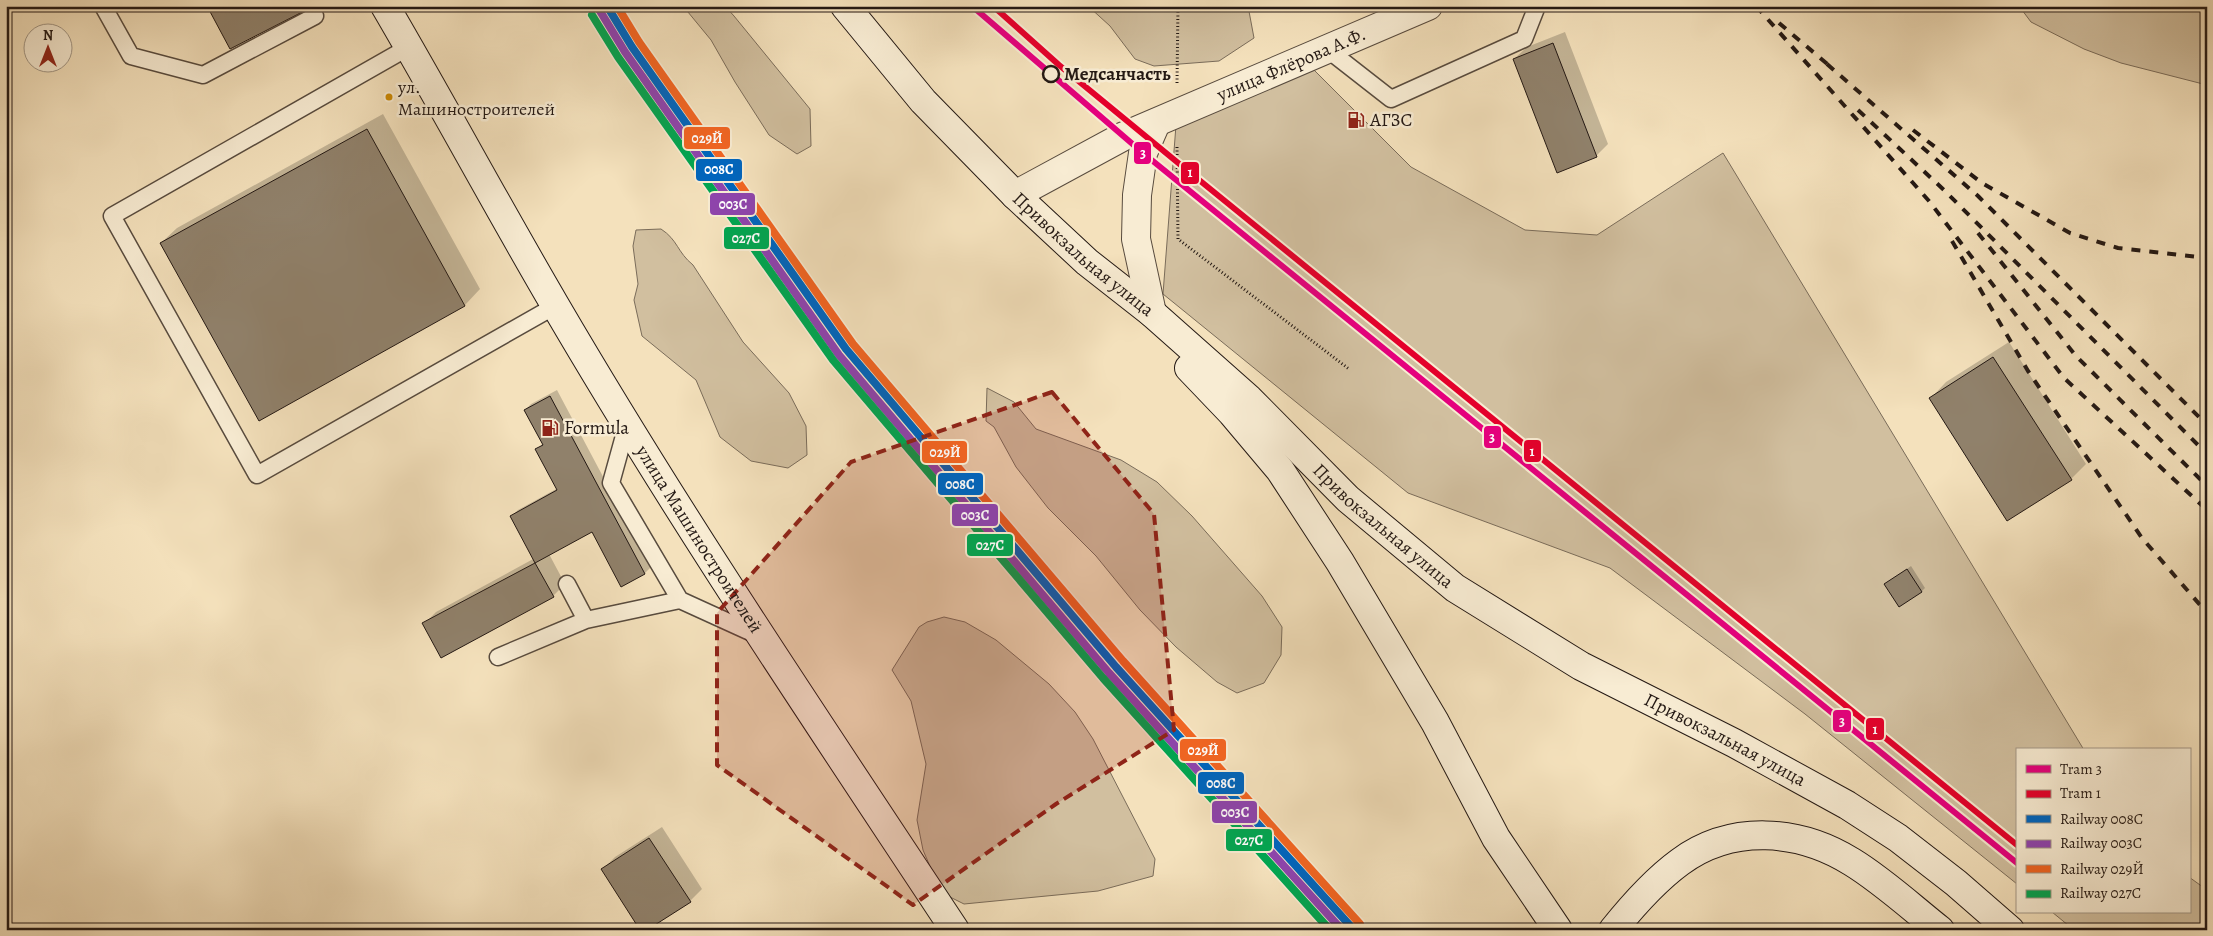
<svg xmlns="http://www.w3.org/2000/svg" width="2213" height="936" font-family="Alegreya,serif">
	<rect width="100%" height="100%" fill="#f4e1bc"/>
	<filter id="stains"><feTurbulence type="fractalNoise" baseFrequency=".004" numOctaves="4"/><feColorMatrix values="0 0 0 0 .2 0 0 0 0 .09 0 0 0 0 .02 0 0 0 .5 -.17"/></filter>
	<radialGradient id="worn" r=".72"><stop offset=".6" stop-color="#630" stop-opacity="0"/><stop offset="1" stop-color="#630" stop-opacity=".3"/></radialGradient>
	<path fill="#d1bf9f" stroke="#7a6c5a" d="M683,6H725L734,16L810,109L811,146L797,154L769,135L735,82L711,40Z
		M1088,6H1248L1254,38L1219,61L1154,66L1135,59L1110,26Z
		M2019,6H2207V85L2121,63L2084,49L2031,22Z
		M1314,70L1411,167L1525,230L1597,235L1723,153L2084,750H2017V884L1805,714L1610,568L1408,493L1163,294L1176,125Z
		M661,229C678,240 677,252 693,265L743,342L789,393L806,426L807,455L788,468L751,461L720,437L696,380L642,336L634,300L638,284L633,246L636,230Z
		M987,388L1014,402L1036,429L1121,460L1157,482L1192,516L1262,596L1282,627L1281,655L1264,683L1237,693L1217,682L1176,647L1140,610L1096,556L1048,508L1016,467L994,427L986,421Z
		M944,617L965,622L996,640L1049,684L1075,712L1093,739L1155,859L1153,876L1098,891L964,904L946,895L935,878L923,850L917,820L926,764L911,701L892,670L919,627L927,622Z
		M2189,877L2207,890V930H2074L2052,912H2189Z"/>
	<path fill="#0003" d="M1565,32L1608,144L1596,156L1514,59L1527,47Z
		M383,114L480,289L465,305L259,419L161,243L177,228Z
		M2009,342L2086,464L2071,479L1931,398L1946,382Z
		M557,390L651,567L645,573L622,585L593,531L549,554L565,584L553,596L424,624L436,612L535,558L512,516L518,510L558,488L537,450L543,443L525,410L531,404Z
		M1911,566L1925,588L1921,592L1886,584Z
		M662,827L702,889L690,901L603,869L615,857Z"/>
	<path fill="#90816b" stroke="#241914" d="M207,6H314L230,49Z
		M1553,43L1597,157L1557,173L1513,59Z
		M367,129L465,306L259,421L160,243Z
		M1993,357L2072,480L2007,521L1929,398Z
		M550,396L645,574L621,587L592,532L535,563L510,516L557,490L535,449L543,445L524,410Z
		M535,563L554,597L441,658L422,623Z
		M1907,569L1922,592L1899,607L1884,584Z
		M649,838L691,902L647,930H640L601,869Z"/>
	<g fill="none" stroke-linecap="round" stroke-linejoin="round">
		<g stroke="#584b3e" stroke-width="19">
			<path id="service" d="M103,6L131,56L203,75L315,16
				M409,47L112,216L257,475L555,306
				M1327,49L1391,99L1524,39L1537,6
				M627,425L611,483L680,600L759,636
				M567,584L586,620
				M498,657L586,620L680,600"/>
		</g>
		<g stroke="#584b3e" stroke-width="30">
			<g id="tertiary">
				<path id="s1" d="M1015,195L1124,136L1428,6"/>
				<path d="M1152,313L1136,239L1137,195L1143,153L1156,123"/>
			</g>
		</g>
		<g stroke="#241914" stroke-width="30">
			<g id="secondary">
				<path id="s2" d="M385,6C443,105 497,206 555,305C680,519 819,724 955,930"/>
				<path id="s3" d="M845,6L923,101L1015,195L1087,262L1152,313L1249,399L1348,499L1455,588L1581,666L1734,743L1847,805L1898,838L1956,883L2010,930"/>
				<path d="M1189,368L1232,413L1280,470L1340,562L1435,722L1496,838L1558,930"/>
				<path d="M1613,930C1633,905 1654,881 1680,862C1732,824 1799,829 1852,862C1883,881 1911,907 1940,930"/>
			</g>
		</g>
		<path stroke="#241914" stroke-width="3" stroke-dasharray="1 2.5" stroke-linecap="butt" d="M1177,83L1178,6
			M1177,147L1178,239L1349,369"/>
		<use href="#service" stroke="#f8ecd3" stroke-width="16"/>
		<use href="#tertiary" stroke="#f8ecd3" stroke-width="28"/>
		<use href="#secondary" stroke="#f8ecd3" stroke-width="28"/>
		<path stroke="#241914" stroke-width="4" stroke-dasharray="9 9" stroke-linecap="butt" d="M1756,6L1929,201L2064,378L2207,510
			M1779,23L1832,68
			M1827,64L1978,196L2207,425
			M1858,110L1944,190L2207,454
			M1913,130L1982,183L2070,233L2118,248L2207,258
			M1978,233L2076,356L2207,486
			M1952,241L2028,371L2142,538L2207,613"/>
		<g stroke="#f8ecd3" stroke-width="11">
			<path id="rail-1" d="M607,6L632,47L846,349L1116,667L1354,930"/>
		</g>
		<g stroke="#f8ecd3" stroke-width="11">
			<path id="rail-2" d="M600,11L625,52L839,355L1109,673L1342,930"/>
		</g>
		<g stroke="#f8ecd3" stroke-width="11">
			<path id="rail-3" d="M617,6L639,42L853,344L1123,661L1360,924"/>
		</g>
		<g stroke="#f8ecd3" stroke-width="11">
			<path id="rail-4" d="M592,15L618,57L833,360L1103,678L1330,930"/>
		</g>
		<use href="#rail-1" stroke="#0065bd" stroke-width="8"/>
		<use href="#rail-2" stroke="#8e44ad" stroke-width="8"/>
		<use href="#rail-3" stroke="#f26522" stroke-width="8"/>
		<use href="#rail-4" stroke="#00a651" stroke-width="8"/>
		<g stroke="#f8ecd3" stroke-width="10">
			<path id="tram-1" d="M972,6L1143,153L2017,863"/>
		</g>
		<g stroke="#f8ecd3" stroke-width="10">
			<path id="tram-2" d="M993,6L1059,65L1177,162L2017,845"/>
		</g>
		<use href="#tram-1" stroke="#e5007d" stroke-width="6"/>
		<use href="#tram-2" stroke="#e4002b" stroke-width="6"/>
	</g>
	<path fill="#8f2418" fill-opacity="0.2" stroke="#8f2418" stroke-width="4" stroke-dasharray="10 6" stroke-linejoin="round" d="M1052,392L1154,514L1174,730L1056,804L913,905L717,765V613L851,462Z"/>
	<defs>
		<g id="fuel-bare" transform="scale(1.35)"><path d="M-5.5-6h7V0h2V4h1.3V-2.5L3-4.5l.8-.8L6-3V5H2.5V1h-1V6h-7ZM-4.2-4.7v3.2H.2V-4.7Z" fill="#8f2418" stroke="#f8ecd3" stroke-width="2.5" paint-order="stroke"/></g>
	</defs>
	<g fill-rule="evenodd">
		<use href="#fuel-bare" x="1356" y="120"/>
		<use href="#fuel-bare" x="550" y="428"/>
	</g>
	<circle fill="#f8ecd3" stroke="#241914" stroke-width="2.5" cx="1051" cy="74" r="8"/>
	<circle fill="#cd8a04" stroke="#f8ecd3" stroke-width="2" cx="389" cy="97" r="4.5"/>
	<g text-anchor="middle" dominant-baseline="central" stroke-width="5" stroke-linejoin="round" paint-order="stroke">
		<g font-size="18" fill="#241914" stroke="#f8ecd3" text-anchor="start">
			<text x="398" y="87">ул.<tspan x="398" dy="22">Машиностроителей</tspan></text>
		</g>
		<g font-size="19" fill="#241914" stroke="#f8ecd3">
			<text stroke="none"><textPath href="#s1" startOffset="306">улица Флёрова А.Ф.</textPath></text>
			<text stroke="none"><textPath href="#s3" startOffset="345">Привокзальная улица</textPath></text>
			<text stroke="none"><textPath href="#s3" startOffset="750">Привокзальная улица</textPath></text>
			<text stroke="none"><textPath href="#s2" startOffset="619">улица Машиностроителей</textPath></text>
			<text stroke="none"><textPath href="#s3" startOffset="1155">Привокзальная улица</textPath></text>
		</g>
		<g font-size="19" font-weight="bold" fill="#241914" stroke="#f8ecd3" text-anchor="start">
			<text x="1064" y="74">Медсанчасть</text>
		</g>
		<g font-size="19" fill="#241914" stroke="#f8ecd3" text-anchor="start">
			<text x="1370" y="120">АГЗС</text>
			<text x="564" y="428">Formula</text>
		</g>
	</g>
	<g stroke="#f8ecd3" stroke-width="2">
		<rect x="683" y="126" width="48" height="24" rx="5" fill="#f26522"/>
		<rect x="1133" y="141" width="19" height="24" rx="5" fill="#e5007d"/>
		<rect x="695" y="158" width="48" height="24" rx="5" fill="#0065bd"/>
		<rect x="1180" y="161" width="20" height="24" rx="5" fill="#e4002b"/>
		<rect x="709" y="192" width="47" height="24" rx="5" fill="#8e44ad"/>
		<rect x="723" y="226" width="47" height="24" rx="5" fill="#00a651"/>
		<rect x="1483" y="425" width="19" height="24" rx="5" fill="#e5007d"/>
		<rect x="1523" y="439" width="19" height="24" rx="5" fill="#e4002b"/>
		<rect x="921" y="440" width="47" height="24" rx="5" fill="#f26522"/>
		<rect x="937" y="472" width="47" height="24" rx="5" fill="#0065bd"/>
		<rect x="951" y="503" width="48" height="24" rx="5" fill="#8e44ad"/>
		<rect x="966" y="533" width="48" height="24" rx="5" fill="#00a651"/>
		<rect x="1832" y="709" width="20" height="24" rx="5" fill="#e5007d"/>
		<rect x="1865" y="717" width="20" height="24" rx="5" fill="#e4002b"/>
		<rect x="1179" y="738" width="48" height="24" rx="5" fill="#f26522"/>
		<rect x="1197" y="771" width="48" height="24" rx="5" fill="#0065bd"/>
		<rect x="1211" y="800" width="47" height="24" rx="5" fill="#8e44ad"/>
		<rect x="1225" y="828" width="48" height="24" rx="5" fill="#00a651"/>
	</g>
	<g font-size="14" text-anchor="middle" font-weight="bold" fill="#fff">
		<text x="707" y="143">029Й</text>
		<text x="1143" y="158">3</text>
		<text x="719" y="174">008С</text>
		<text x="1190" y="177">1</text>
		<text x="733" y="209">003С</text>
		<text x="746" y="243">027С</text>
		<text x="1492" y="442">3</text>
		<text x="1532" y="456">1</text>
		<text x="945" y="457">029Й</text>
		<text x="960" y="489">008С</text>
		<text x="975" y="520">003С</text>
		<text x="990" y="550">027С</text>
		<text x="1842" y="726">3</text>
		<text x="1875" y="734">1</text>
		<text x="1203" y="755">029Й</text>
		<text x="1221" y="788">008С</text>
		<text x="1235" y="817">003С</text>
		<text x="1249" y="845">027С</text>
	</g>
	<rect width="2213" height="936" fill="none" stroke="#f4e1bc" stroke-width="25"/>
	<rect x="8" y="8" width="2198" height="921" fill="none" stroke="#241914" stroke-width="2.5"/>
	<rect x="12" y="12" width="2188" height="911" fill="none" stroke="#241914"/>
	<rect x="2016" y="748" width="175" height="165" fill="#f8ecd3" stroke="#a39887"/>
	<rect x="2026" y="765" width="25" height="8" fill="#e5007d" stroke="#a39887"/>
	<text x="2060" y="774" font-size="15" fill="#241914">Tram 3</text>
	<rect x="2026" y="790" width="25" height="8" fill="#e4002b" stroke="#a39887"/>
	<text x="2060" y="798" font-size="15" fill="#241914">Tram 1</text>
	<rect x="2026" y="815" width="25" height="8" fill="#0065bd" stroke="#a39887"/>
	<text x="2060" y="824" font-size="15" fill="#241914">Railway 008С</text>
	<rect x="2026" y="840" width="25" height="8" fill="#8e44ad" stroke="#a39887"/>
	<text x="2060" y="848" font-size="15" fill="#241914">Railway 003С</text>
	<rect x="2026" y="865" width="25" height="8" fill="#f26522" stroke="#a39887"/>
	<text x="2060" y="874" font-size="15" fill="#241914">Railway 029Й</text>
	<rect x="2026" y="890" width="25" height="8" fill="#00a651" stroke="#a39887"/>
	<text x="2060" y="898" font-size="15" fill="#241914">Railway 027С</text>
	<g transform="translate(48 48)"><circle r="24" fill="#f8ecd3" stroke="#a39887"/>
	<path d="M0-4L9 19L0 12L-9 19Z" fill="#8f2418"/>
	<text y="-8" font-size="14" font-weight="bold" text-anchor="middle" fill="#241914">N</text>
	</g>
	<rect width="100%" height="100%" filter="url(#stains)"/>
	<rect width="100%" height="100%" fill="url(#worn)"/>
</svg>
